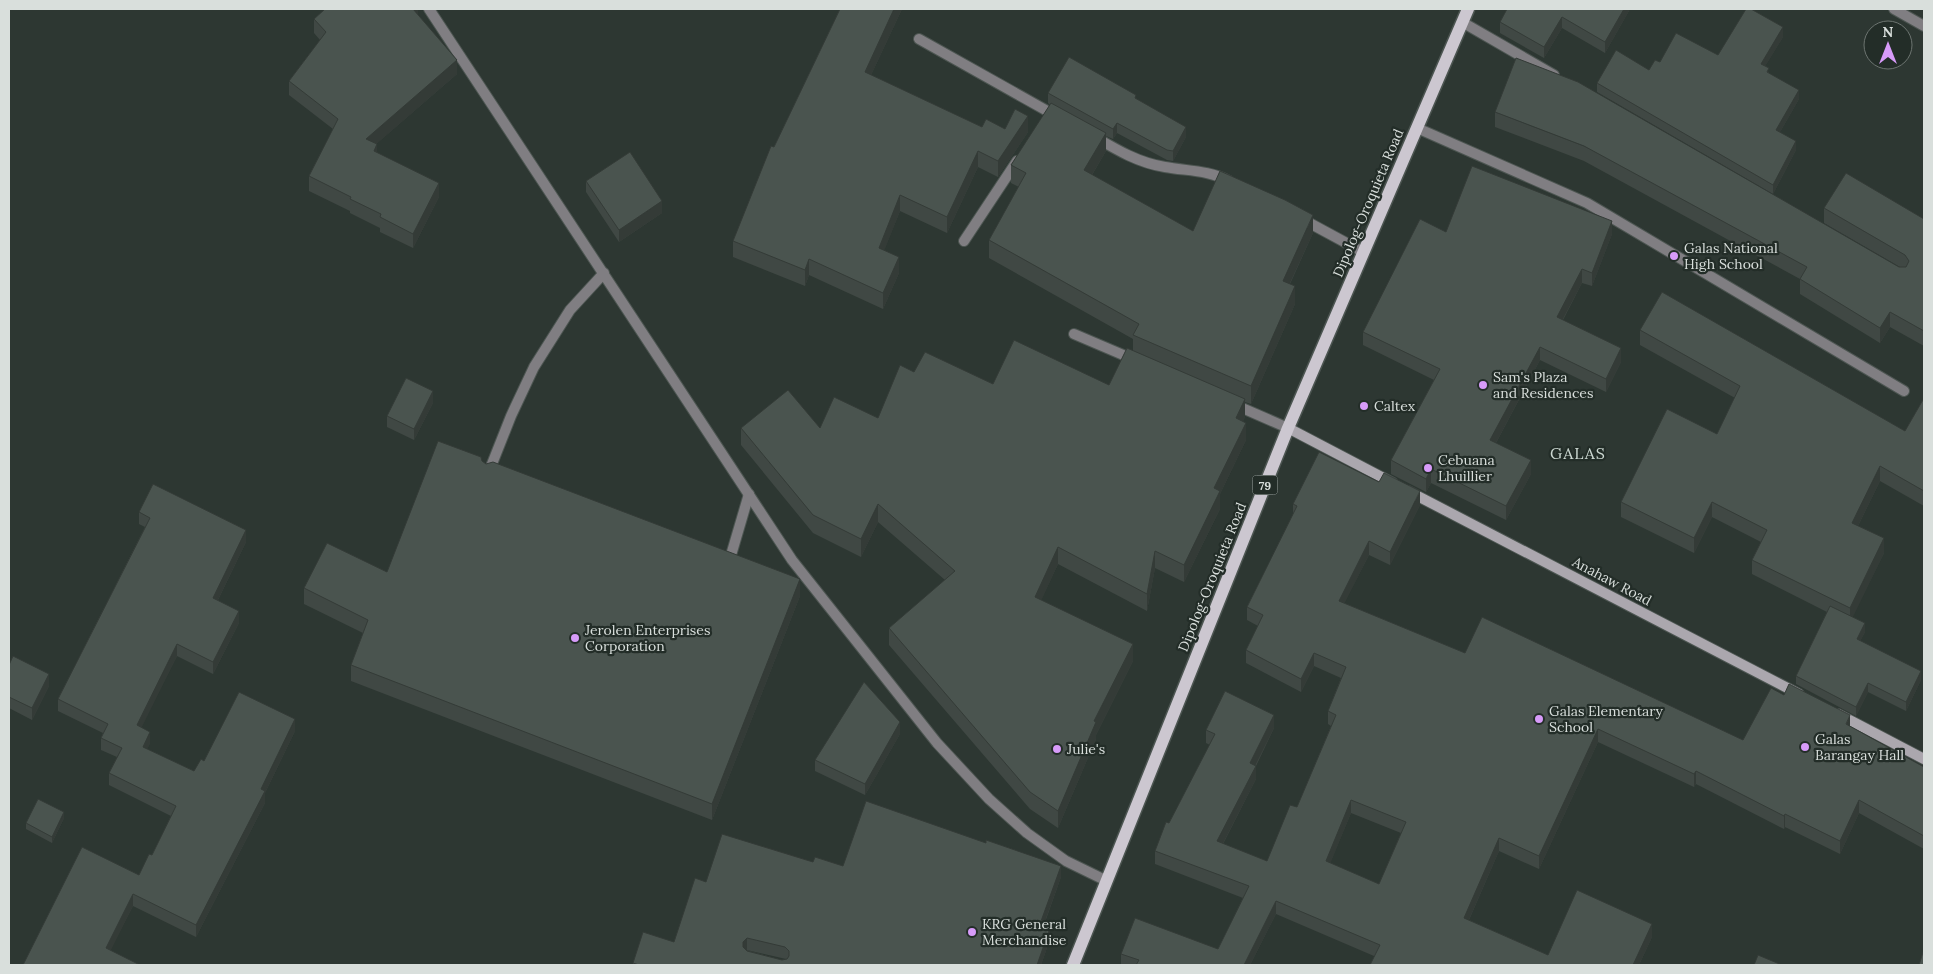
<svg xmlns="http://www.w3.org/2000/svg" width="1933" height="974" font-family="Lora,serif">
	<rect width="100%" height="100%" fill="#2d3732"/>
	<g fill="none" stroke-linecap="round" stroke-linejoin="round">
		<g stroke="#4c5551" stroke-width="12">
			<path id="lane" d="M1894,9L1924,26
				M1462,22L1554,75
				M919,39L1058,117
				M1417,128L1587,203L1904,391
				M1095,137C1117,150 1139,163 1165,167C1187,171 1209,170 1229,181
				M1302,219L1363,252
				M964,241L1017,161
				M1074,334L1135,360
				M1233,404L1288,428
				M488,474L511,416L534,367L570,310L604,273
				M729,562L749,494"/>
		</g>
		<g stroke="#4c5551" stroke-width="12">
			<path id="street" d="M429,9L792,560L937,743L989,799L1027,833L1066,861L1107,881"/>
		</g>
		<g stroke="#4c5551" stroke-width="12">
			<path id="secondary" d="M1288,428L1393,483
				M1408,491L1799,694
				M1838,714L1924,759"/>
		</g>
		<g stroke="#4c5551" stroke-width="15">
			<path id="primary" d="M1073,965L1288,428L1468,9"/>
		</g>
		<use href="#lane" stroke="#807e82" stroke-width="10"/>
		<use href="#street" stroke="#807e82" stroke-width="10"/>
		<use href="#secondary" stroke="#aba7ae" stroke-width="10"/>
		<use href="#primary" stroke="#ccc7d0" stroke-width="12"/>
	</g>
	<path fill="#404844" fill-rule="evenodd" d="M418,9V15L457,74L376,144L377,153L439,197L413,248L380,232V228L350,213V211L309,191V176L333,129L289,95V81L320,40L314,33V19Z
		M840,9H902L871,75L982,127L1028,132L998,177L978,167L947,233L900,211L884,250L899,273L883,309L809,275L805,286L733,257V241L774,147Z
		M1630,9L1605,53L1562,28L1544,58L1500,33V22Z
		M1783,37L1765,66L1769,73L1799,99L1780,132L1796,150L1773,194L1597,92V83L1649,70L1660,62L1718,55Z
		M1048,93L1136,99L1186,137L1173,161L1167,160L1117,133L1113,139L1106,136V151L1092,175L1193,231L1313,233L1290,284L1295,304L1251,404L1245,402V417L1243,421L1246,440L1220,494V509L1184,582L1155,568L1147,611L1058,564L1041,600L1133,661L1096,735V739L1058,828L1030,809L889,645V628L945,580L878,522L861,557L813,533L741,445V428H820L878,418L914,372L993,384L1109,385L1133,350V339L989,258V240L1019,187L1011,183V165L1050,105L1048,103Z
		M1495,112L1899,267H1900L1824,223V208L1924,219V346L1890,327L1880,343L1800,294V279L1584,161L1495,127Z
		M586,181L662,213L619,242L586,192Z
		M1446,232L1612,234L1592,286L1582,283L1563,320L1621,362L1606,392L1540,360L1496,443L1531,474L1506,520L1431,483L1426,492L1391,474V460L1434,380L1363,345V332Z
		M1640,330L1905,431L1924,398V506L1880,481L1858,526L1884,553L1852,617L1865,632L1860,641L1921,680L1906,711L1868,692L1856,716L1796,684V676L1827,612L1752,574V560L1761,542L1712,517L1694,553L1621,517V502L1717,434L1735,398L1640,345Z
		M433,403L414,440L387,427V416Z
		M482,461L486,464L800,596L712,820L351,681V665L363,633L304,604V588L387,572Z
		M1293,504L1420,505L1390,565L1369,555L1344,603L1465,653L1743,740L1850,727L1924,767V849L1859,813L1840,854L1785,827L1784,829L1696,784L1694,787L1598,742L1539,869L1499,851L1469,920L1548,955L1652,937L1639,965L1374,956L1276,914L1250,965H1121V954L1218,949L1243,898L1155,864V851L1169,823L1210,745L1206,743V730L1274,728L1256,766V779L1223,844L1267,861L1297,807L1331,726L1328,724V711L1341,678L1314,666L1301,692L1246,663V650L1258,626L1247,620V607L1293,515ZM1351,813L1401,833L1379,884L1330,863Z
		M139,512L246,542L218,600L239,623L213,674L177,656L141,727L150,743L147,749L194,771L204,761L295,731L265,793V803L196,937L133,906L110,950L23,965L139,875L152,855L171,816L109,785V773L117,757L101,750V738L103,733L58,711V699L145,527L139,524Z
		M9,665L49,686L32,720L9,708Z
		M900,734L865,795L815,771V760Z
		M64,818L52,843L26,829V823Z
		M986,843L1061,877L1044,925L1050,939L1041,965H633V963L674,942L706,882L813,862L843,866ZM746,950H747L786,959L782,960Z"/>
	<path fill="#343b37" d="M412,9H418V16Z
		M894,9H902L865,88V72Z
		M1624,9H1630L1605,53V42Z
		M1562,17V28L1544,58V47Z
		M1783,27V37L1761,73V64Z
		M457,60V74L366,153V139Z
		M1799,90V99L1776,139V130Z
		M1028,116V132L998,177V161Z
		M1117,123V133L1113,139V129Z
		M1186,127V137L1173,161V151Z
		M1106,133V151L1084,188V170Z
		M1796,141V150L1773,194V185Z
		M377,144V158L374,151Z
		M978,151V167L947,233V217Z
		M439,183V197L413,248V234Z
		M900,195V211L879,264V248Z
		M662,201V213L619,242V230Z
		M1313,215V233L1283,298V281Z
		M1612,221V234L1592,286V273Z
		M899,257V273L883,309V293Z
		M809,259V275L805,286V270Z
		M1582,269V283L1557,330V317Z
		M1295,286V304L1251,404V386Z
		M1890,312V327L1880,343V328Z
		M1540,347V360L1490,454V440Z
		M1621,348V362L1606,392V379Z
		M433,391V403L414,440V429Z
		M1245,399V417L1236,436V418Z
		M1246,423V440L1220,494V509L1184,582V565L1214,488Z
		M1531,460V474L1506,520V506Z
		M1880,466V481L1852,538V523Z
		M1431,469V483L1426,492V479Z
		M1420,491V505L1390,565V552Z
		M1712,502V517L1694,553V538Z
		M878,504V522L861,557V539Z
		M246,530V542L213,610V598Z
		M1884,538V553L1850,623V608Z
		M1369,541V555L1339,614V601Z
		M1058,547V564L1035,614V597Z
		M1155,551V568L1147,611V594Z
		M800,579V596L712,820V804Z
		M239,611V623L213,674V662Z
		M1865,623V632L1857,648V639Z
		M177,644V656L137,737V725Z
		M1133,644V661L1096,735V739L1058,828V811L1094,721Z
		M1314,653V666L1301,692V679Z
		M1921,671V680L1906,711V702Z
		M49,674V686L32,720V708Z
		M1868,683V692L1856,716V707Z
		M1274,715V728L1250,776V763Z
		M1850,715V728L1846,724Z
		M295,719V731L265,793V803L196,937V925L261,789Z
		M900,722V734L865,795V784Z
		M1598,729V742L1539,869V856Z
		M150,732V743L143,759V747Z
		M1256,766V779L1217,855V841Z
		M1696,771V784L1694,787V774Z
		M1351,800V813L1326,874V861Z
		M1859,800V813L1840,854V841Z
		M64,812V818L52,843V837Z
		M1785,814V827L1784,829V816Z
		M1499,838V851L1464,931V918Z
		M1061,866V877L1040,935V924Z
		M133,894V906L106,960V948Z
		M1276,901V914L1250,965H1244Z
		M1652,924V937L1639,965H1633Z
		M1050,928V939L1041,965H1037Z
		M747,938V950L743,954V942Z"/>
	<path fill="#4a544f" stroke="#343b37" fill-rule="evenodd" d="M325,9H413L457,60L366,139L377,144L374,151L439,183L413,234L380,217L381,214L350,199L351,197L309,176L338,119L289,81L326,32L314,19Z
		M840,9H894L865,72L982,127L986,119L1005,129L1015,109L1028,116L998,161L978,151L947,217L900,195L879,248L899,257L883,293L809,259L805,270L733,241L771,146L774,147Z
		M1507,9H1624L1605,42L1562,17L1544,47L1500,22Z
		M1746,9H1751L1783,27L1761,64L1769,68L1767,72L1799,90L1776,130L1796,141L1773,185L1597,83L1616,50L1649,70L1655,60L1660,62L1676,33L1718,55Z
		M1069,57L1136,95L1135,98L1186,127L1173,151L1167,150L1117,123L1113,129L1048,93Z
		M1516,58L1578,82L1899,267H1906L1909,261L1905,255L1824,208L1846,173L1924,219V331L1890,312L1880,328L1800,279L1807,267L1584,146L1495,112Z
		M1051,103L1106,133L1084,170L1193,231L1220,171L1285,200L1313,215L1283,281L1295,286L1251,386L1133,335L1139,324L989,240L1026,173L1011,165Z
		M630,152L662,201L619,230L586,181Z
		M1472,166L1612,221L1592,273L1582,269L1557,317L1621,348L1606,379L1540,347L1490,440L1531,460L1506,506L1431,469L1426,479L1391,460L1440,369L1363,332L1420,219L1446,232Z
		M1662,292L1905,431L1924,398V491L1880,466L1852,523L1884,538L1850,608L1752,560L1767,530L1712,502L1694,538L1621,502L1667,409L1717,434L1740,386L1640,330Z
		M1014,340L1109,385L1127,348L1245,399L1236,418L1246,423L1214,488L1220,491L1184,565L1155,551L1147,594L1058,547L1035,597L1133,644L1094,721L1096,722L1058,811L1030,792L889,628L955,571L878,504L861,539L813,515L741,428L788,390L820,428L834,397L878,418L900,365L914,372L925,352L993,384Z
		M406,378L433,391L414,429L387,416Z
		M438,441L481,457L482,461L486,464L493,462L800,579L712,804L351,665L368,620L304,588L327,543L387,572Z
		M1319,452L1379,482L1384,473L1420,491L1390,552L1369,541L1339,601L1465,653L1482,617L1743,740L1771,688L1784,695L1789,684L1850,715L1846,724L1924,767V836L1859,800L1840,841L1785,814L1784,816L1696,771L1694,774L1598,729L1539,856L1499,838L1464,918L1548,955L1577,890L1652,924L1633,965H1370L1380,945L1276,901L1244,965H1136L1139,960L1121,954L1135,918L1218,949L1249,886L1155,851L1166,822L1169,823L1215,734L1206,730L1225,691L1274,715L1250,763L1256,766L1217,841L1267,861L1290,805L1297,807L1336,715L1328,711L1346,667L1314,653L1301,679L1246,650L1263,615L1247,607L1297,506L1293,504ZM1351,800L1406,822L1379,884L1326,861Z
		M153,484L246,530L213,598L239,611L213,662L177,644L137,725L150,732L143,747L194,771L201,759L204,761L239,692L295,719L261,789L265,791L196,925L133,894L106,948L140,965H23L82,847L139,875L149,854L152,855L176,806L109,773L122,748L101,738L108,724L58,699L150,518L139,512Z
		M1830,606L1865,623L1857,639L1921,671L1906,702L1868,683L1856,707L1796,676Z
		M13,656L49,674L32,708L9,697V665Z
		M864,682L900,722L865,784L815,760Z
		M38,799L64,812L52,837L26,823Z
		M866,801L986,843V840L1061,866L1040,924L1050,928L1037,965H639L633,963L643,932L674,942L695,878L706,882L722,834L813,862L815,857L843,866ZM747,938L785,947L789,951V956L787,959L782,960L747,951L743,947V942Z
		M1924,949V965H1919Z
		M1758,955L1782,965H1754Z"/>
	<g fill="#d79bf9" stroke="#232d28" stroke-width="2">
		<circle cx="1674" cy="256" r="5"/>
		<circle cx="1483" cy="385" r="5"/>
		<circle cx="1364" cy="406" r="5"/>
		<circle cx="1428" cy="468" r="5"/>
		<circle cx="575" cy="638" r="5"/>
		<circle cx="1539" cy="719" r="5"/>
		<circle cx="1805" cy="747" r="5"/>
		<circle cx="1057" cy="749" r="5"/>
		<circle cx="972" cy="932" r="5"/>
	</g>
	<g text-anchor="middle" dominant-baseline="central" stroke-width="4.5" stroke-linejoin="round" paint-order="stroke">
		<rect fill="#232d28" stroke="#a2aaa6" stroke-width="1" x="1252.5" y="475.5" width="25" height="19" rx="4"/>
		<g font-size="12" font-weight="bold" fill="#d9dfdc">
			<text x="1265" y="485">79</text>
		</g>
		<g font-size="14" fill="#d9dfdc" stroke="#232d28">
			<text transform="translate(1368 203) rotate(-67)">Dipolog-Oroquieta Road</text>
			<text transform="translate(1212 577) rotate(-68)">Dipolog-Oroquieta Road</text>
			<text transform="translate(1612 581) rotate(28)">Anahaw Road</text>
		</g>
		<g font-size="14" fill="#d9dfdc" stroke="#232d28" text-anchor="start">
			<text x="1684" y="248">Galas National<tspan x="1684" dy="16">High School</tspan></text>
			<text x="1493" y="377">Sam's Plaza<tspan x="1493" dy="16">and Residences</tspan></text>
			<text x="1374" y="406">Caltex</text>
			<text x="1438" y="460">Cebuana<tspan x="1438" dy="16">Lhuillier</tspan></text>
			<text x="585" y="630">Jerolen Enterprises<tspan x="585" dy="16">Corporation</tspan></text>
			<text x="1549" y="711">Galas Elementary<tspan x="1549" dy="16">School</tspan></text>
			<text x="1815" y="739">Galas<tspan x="1815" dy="16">Barangay Hall</tspan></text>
			<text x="1067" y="749">Julie's</text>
			<text x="982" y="924">KRG General<tspan x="982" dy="16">Merchandise</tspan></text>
		</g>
		<g font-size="16" letter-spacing="1" fill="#ccd8d2" stroke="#232d28">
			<text x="1578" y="453">GALAS</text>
		</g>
	</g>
	<rect width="1933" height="974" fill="none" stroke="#d9dfdc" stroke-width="20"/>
	<g transform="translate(1888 45)"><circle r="24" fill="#232d28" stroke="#6c7470"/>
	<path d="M0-4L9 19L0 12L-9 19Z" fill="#d79bf9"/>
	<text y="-8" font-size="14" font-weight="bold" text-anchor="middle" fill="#d9dfdc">N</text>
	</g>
</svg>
